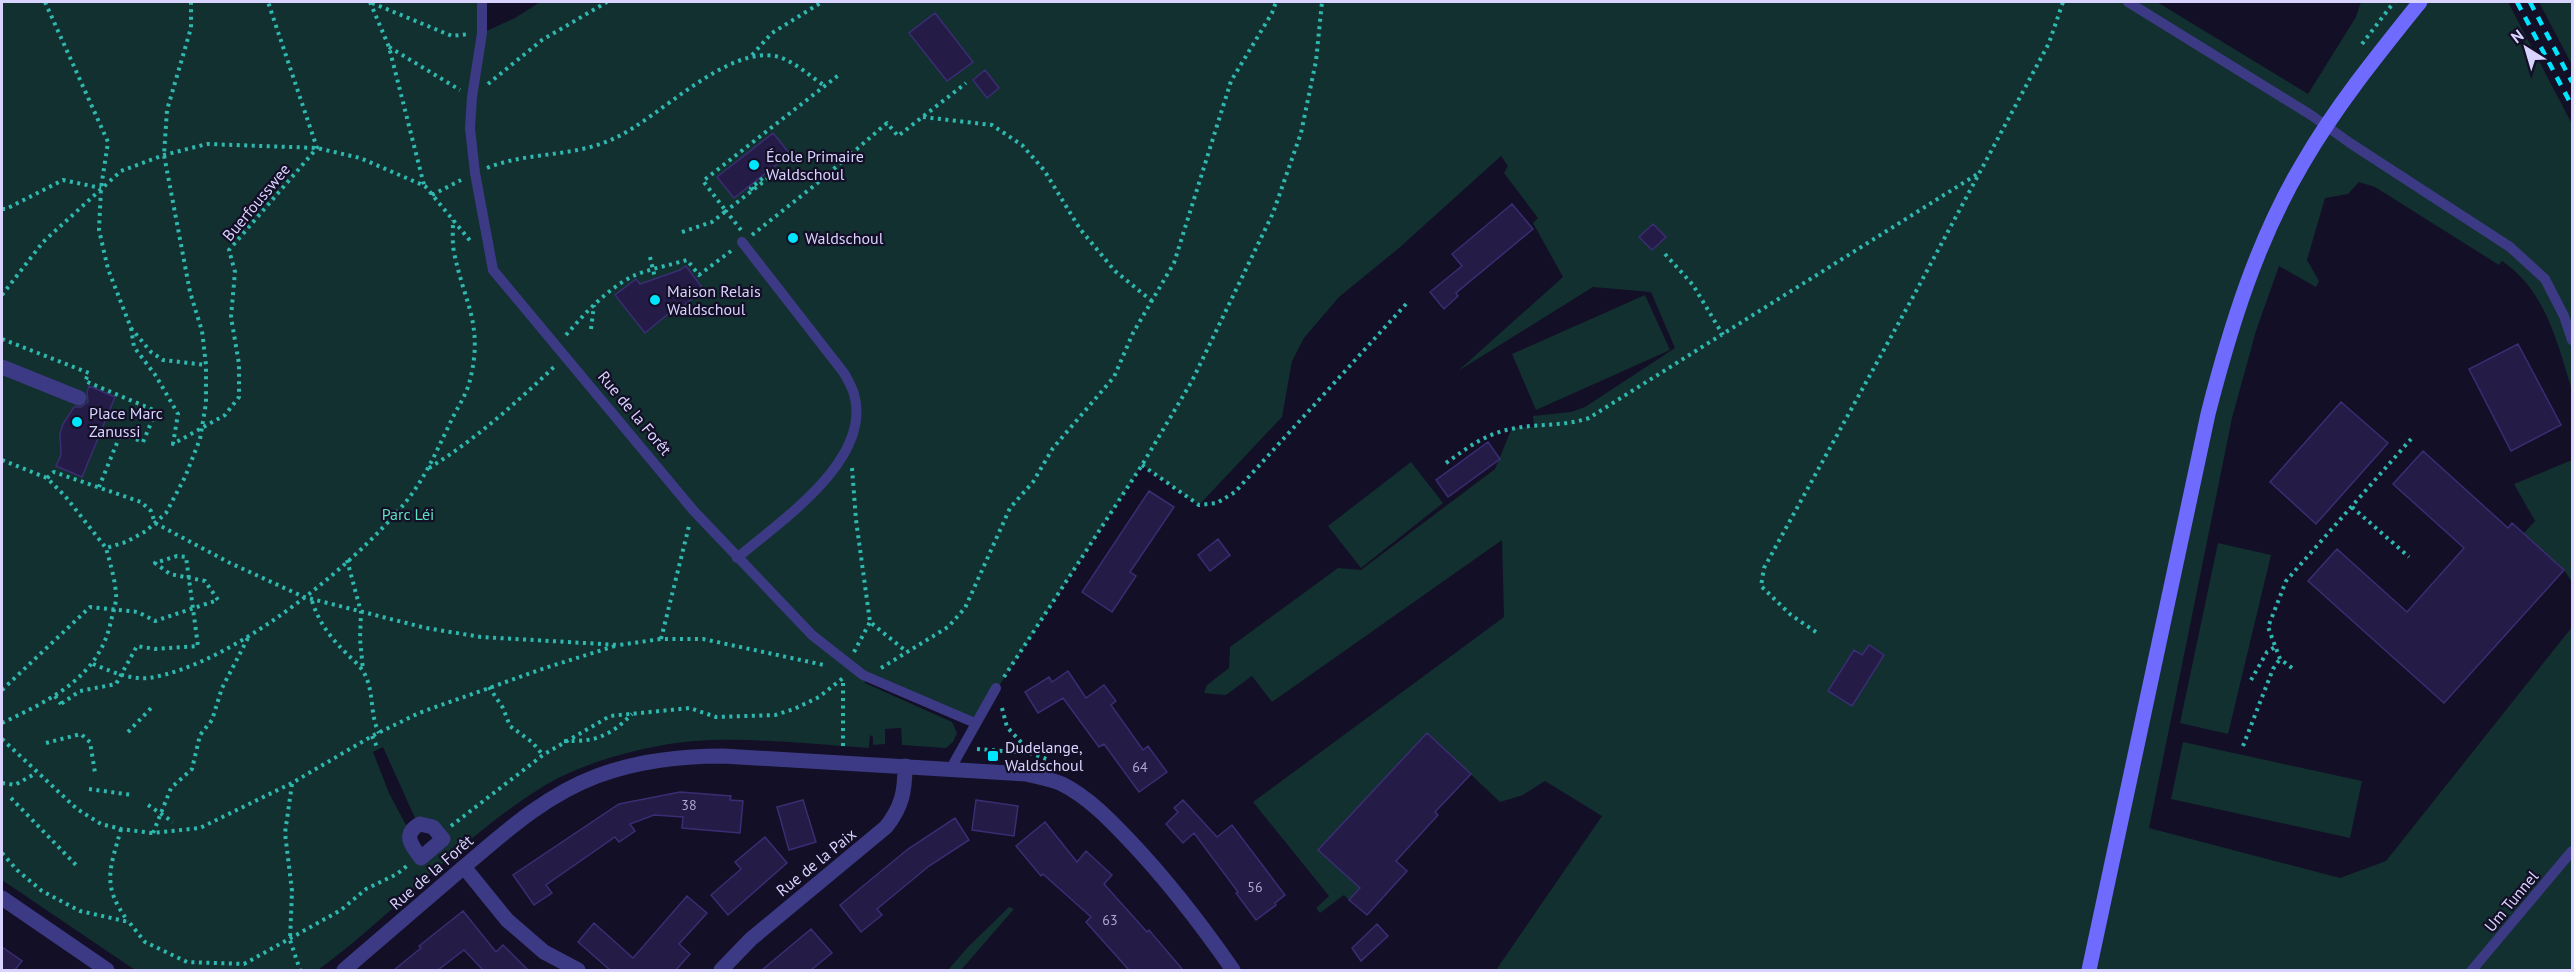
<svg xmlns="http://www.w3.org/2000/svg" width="2574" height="972" font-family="'PT Sans',sans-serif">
	<rect width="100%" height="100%" fill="#130f26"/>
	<path fill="#12302f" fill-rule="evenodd" d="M2,2H482V33L515,18L540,2H2157L2308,94L2356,17L2361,2H2508L2572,124V390C2557,342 2546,291 2502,261L2499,265L2375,187L2359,182L2348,194L2325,198L2307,260L2319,281L2316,287L2279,266L2256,331L2232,418L2149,828L2340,878L2386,861L2572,627V970H1496L1602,816L1545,781L1523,795L1500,802L1427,733L1319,850L1360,888L1349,900L1344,895L1320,913L1316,908L1329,896L1253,802L1504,617L1502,540L1272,702L1252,676L1226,695L1204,693L1207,685L1229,668L1230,647L1338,568L1361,570L1495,469L1512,428L1534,427L1533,416L1571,412L1585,407L1675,348L1651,292L1593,287L1458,371L1563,277L1533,223L1538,218L1504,173L1508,166L1501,156L1399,248L1339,297L1304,338L1292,361L1282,417L1199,505L1142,465L975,723L864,675L865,683L952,722L957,733L953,742L946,748L902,745L901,728L885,729V744L873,745V737L870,735L869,748C804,744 723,733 659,746C621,753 577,766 544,786C462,836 395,914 318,970H135L2,880ZM383,747L415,818L406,825L389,793L373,752ZM414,827L443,840L421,858Z
		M2539,2H2572V65Z
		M1645,295L1670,350L1536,410L1512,354Z
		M2572,460V582L2564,570L2524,533L2535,521L2514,484Z
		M1411,462L1443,503L1361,568L1328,526Z
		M2218,543L2271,555L2228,734L2180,723Z
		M2183,742L2362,781L2350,838L2171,799Z
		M1009,907L1014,909L961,970H948L968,947Z"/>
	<path fill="#241b47" stroke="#3b2d73" stroke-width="1.5" d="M935,13L973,62L947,81L909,33Z
		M985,70L999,88L987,98L973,80Z
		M773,133L790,154L734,198L717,177Z
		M1512,204L1533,229L1456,293L1458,296L1444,309L1430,292L1462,266L1452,254Z
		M1653,224L1666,237L1652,250L1639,237Z
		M686,266L704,290L681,307L679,305L645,333L615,295L636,279L640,284L680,270Z
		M2518,344L2561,425L2511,451L2469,369Z
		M89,386L115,397L82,477L56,466L61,455L60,434L63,424L74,407H81L88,402L87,392Z
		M2341,402L2388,443L2316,524L2270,482Z
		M1488,442L1500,459L1448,497L1436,480Z
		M2423,451L2508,528L2512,523L2564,570L2444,703L2308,581L2337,549L2407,612L2464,548L2393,484Z
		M1149,491L1174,507L1130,572L1136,576L1112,612L1082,592Z
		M1218,539L1230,555L1210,571L1198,555Z
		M1869,645L1884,655L1852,706L1828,691L1854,650L1862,655Z
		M1068,671L1086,698L1104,685L1116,701L1111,705L1143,750L1148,746L1167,772L1139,792L1104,744L1099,747L1063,698L1038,713L1025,692L1049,677L1052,682Z
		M1427,733L1471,774L1435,812L1438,815L1396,861L1407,871L1367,915L1349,900L1360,888L1318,850Z
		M680,792L731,796L730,800L743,801L740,833L682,828L683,817L654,815L630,824L635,831L619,842L615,837L546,885L552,893L534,905L513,875L619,804Z
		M803,800L816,842L789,850L777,807Z
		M976,800L1018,806L1014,836L972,830Z
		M1183,800L1217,837L1232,825L1285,895L1275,903L1276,905L1256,920L1236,893L1238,892L1194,833L1183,843L1166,824L1178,812L1174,808Z
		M955,818L969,840L929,866L877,909L882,915L861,932L840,905L908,849Z
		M1045,822L1077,862L1086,851L1112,875L1104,884L1147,932L1149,930L1183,970H1129L1086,922L1091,917L1043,874L1041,876L1016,846Z
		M765,837L787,863L728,915L711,895L741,869L735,862Z
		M687,896L707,913L679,944L690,954L676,970H610L578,942L594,923L633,958Z
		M463,911L496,952L503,945L528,970H483L464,950L438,970H394L421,948L419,946Z
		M1377,924L1388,936L1361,961L1352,948Z
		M811,929L832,953L811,970H762Z
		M2,947L22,961L15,970H2Z"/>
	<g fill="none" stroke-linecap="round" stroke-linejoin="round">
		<path stroke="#2fb8b0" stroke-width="4" stroke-dasharray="3 4.5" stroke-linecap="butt" d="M45,2L108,142L101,188L99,230L108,269L131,328L151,352L163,360L206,365
			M370,2L389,47L424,185
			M372,3L452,36L469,34
			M2362,44L2394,2
			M389,47L460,90
			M752,55L772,33L822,2
			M488,84L542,40L607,2
			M923,117L992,125L1022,145L1044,170L1080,229L1115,271L1153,302
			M487,168C528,151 574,158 615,138C659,118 729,43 779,57C795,62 811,77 825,86
			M753,190L751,188L763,178L761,176
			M432,195L461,180
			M2,209H6L63,180L101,188
			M741,230L726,211L767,179
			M682,232L712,222L726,211L703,181L840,74
			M752,235L815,185L887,123L898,136L966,83
			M1665,254L1693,285L1723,335
			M650,257L655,278
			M2,295L43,242L121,171L164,155L207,144L317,148L360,158L425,186L472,243
			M131,328L134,347L156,376L178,414L173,444L225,415L239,397V364L231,317L235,272L229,250L317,148L268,2
			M591,329L594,305
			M566,335C586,312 606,290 633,276C649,269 670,265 687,260L699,275L731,251
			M2,339L89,373L85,381L156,411L143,442L121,433L99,487
			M2,460L47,478L65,496L106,548L126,542L146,531L166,513L185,477L200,439L206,403V365L202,331L190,292L164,155L167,110L191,28V2
			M1446,463C1467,448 1485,434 1511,429C1537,423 1563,427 1589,418L1979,173
			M1142,465L1199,505L1217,503L1235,492L1407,303
			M429,468C475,440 516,403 555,366
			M852,468L856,520L870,622L907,652
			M47,478L54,472L141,502L151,511L155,523L230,563L304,597L426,628L481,637L619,645L661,639H703L824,665
			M2352,507L2409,557
			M347,560L361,612L360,639L363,670
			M312,601C319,623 331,638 347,654C352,659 359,665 363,671C375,691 369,713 379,733
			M1816,632L1791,615L1761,586L1764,568L1914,295L2049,43L2063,2
			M661,639L689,526
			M854,652L870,622
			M93,664C110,671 130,680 149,678C232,665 352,567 404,504C425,479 437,450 451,421C457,408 467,394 470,380C484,324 464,303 454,252C452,242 453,230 453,220
			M881,668L948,627L965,608L1010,508L1033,482L1053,448L1114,377L1133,333L1174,263L1231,81L1272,13L1276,2
			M2292,668L2280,659L2268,627L2286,581L2411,439
			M1004,677L1142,465L1192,381L1273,213L1301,133L1316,61L1322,2
			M2251,680L2267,652L2275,647
			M489,687L503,708L510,726L532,742L543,755
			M55,696L61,704
			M1002,708L1007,727L1031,753
			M2,723C50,700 99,678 111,621C113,612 117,602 116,594C115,579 110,563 106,548
			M128,732L154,705
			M372,736L378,749
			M2,739L77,809L101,824L121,829L152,833L200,828L292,783L372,736L419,713L545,668L615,646
			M564,741C596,742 610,736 632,714
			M46,743L81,734L90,742L95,773
			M843,746V679
			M2243,746L2273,669L2280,659
			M977,749L1030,753L1049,760
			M2,783L15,785L36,773
			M292,784L285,833L292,891L290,940L300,970
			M89,789L132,795
			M11,798L76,865
			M451,826L543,755L610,716L690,708L716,717L775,715L794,709L819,697L843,678
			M121,829C110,869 101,885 128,921
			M153,833L171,788L192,769L200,735L212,720L222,688L248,638
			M2,853L17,870L42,891L80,911L129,922L145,942L187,962L244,964L341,910L366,889L397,874L408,865"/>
		<path stroke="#3d3a85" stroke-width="10" d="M482,2V33L472,97L470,128L475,173L493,270L693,510L812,635L863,675L975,723
			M2128,2L2311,115L2350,143L2510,247L2545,279L2564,316L2572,340
			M737,558C780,521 873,460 854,394C852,387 848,380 844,373L742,242
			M951,768L996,688
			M2472,970L2572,851"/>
		<path stroke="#3d3a85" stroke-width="15" d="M2,367L79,398
			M420,824L433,827L443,839L421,858C411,845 402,834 420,824Z"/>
		<path stroke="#3d3a85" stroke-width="15" d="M464,867L507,920L544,952L578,970
			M2,898L107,970
			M344,970C385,935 425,900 465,866C506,831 546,795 597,776C637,761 680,756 723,756L1026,774C1038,777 1051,779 1062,784C1088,797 1110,820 1129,840C1168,881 1201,924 1233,970
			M721,970L751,939L886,827C902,807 905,791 905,766"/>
		<path stroke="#6f6bff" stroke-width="15" d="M2089,970L2208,414C2230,328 2257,240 2303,163C2336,106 2379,53 2420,2"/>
		<path stroke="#00e5ff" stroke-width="4.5" stroke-dasharray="9 8" stroke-linecap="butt" d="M2517,2L2572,106
			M2530,2L2572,82"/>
		<path stroke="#2fb8b0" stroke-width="4" stroke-dasharray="3 4.5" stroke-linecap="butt" d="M2,690L90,607L138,612L155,621L218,600L205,581L170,574L155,563L177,556L186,557L198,646L155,649L137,646L116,684L80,691L61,704
			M148,805L173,822"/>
	</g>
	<g fill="#00e5ff" stroke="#130f26" stroke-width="2">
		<circle cx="754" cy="165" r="6"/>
		<circle cx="793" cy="238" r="6"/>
		<circle cx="655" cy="300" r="6"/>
		<circle cx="77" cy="422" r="6"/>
		<rect x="987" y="750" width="12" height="12" rx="3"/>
	</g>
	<g text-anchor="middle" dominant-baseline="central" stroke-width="4.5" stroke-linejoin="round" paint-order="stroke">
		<g font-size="14" fill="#aca6d1">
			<text x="1140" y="767">64</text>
			<text x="689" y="805">38</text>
			<text x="1255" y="887">56</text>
			<text x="1110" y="920">63</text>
		</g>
		<g font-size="16" fill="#d9d4ff" stroke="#130f26" text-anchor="start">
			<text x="766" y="156">École Primaire<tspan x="766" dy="18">Waldschoul</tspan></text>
			<text x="805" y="238">Waldschoul</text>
			<text x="667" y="291">Maison Relais<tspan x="667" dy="18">Waldschoul</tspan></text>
			<text x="89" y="413">Place Marc<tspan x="89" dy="18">Zanussi</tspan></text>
			<text x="1005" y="747">Dudelange,<tspan x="1005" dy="18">Waldschoul</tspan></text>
		</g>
		<g font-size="16" fill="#d9d4ff" stroke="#130f26">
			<text transform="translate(256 202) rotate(-50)">Buerfousswee</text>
			<text transform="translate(635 413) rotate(50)">Rue de la Forêt</text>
			<text transform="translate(816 862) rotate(-39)">Rue de la Paix</text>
			<text transform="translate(431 872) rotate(-41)">Rue de la Forêt</text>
			<text transform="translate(2511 901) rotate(-50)">Um Tunnel</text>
		</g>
		<g font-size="16" fill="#5fe0c0" stroke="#130f26">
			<text x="408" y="514">Parc Léi</text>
		</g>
	</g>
	<rect width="2574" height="972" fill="none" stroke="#d9d4ff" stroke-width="6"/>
	<g transform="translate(2526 48) rotate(323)" stroke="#130f26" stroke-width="4.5" paint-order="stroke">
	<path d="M0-4.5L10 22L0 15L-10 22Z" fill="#d9d4ff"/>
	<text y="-9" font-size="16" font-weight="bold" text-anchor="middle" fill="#d9d4ff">N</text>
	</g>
</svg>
